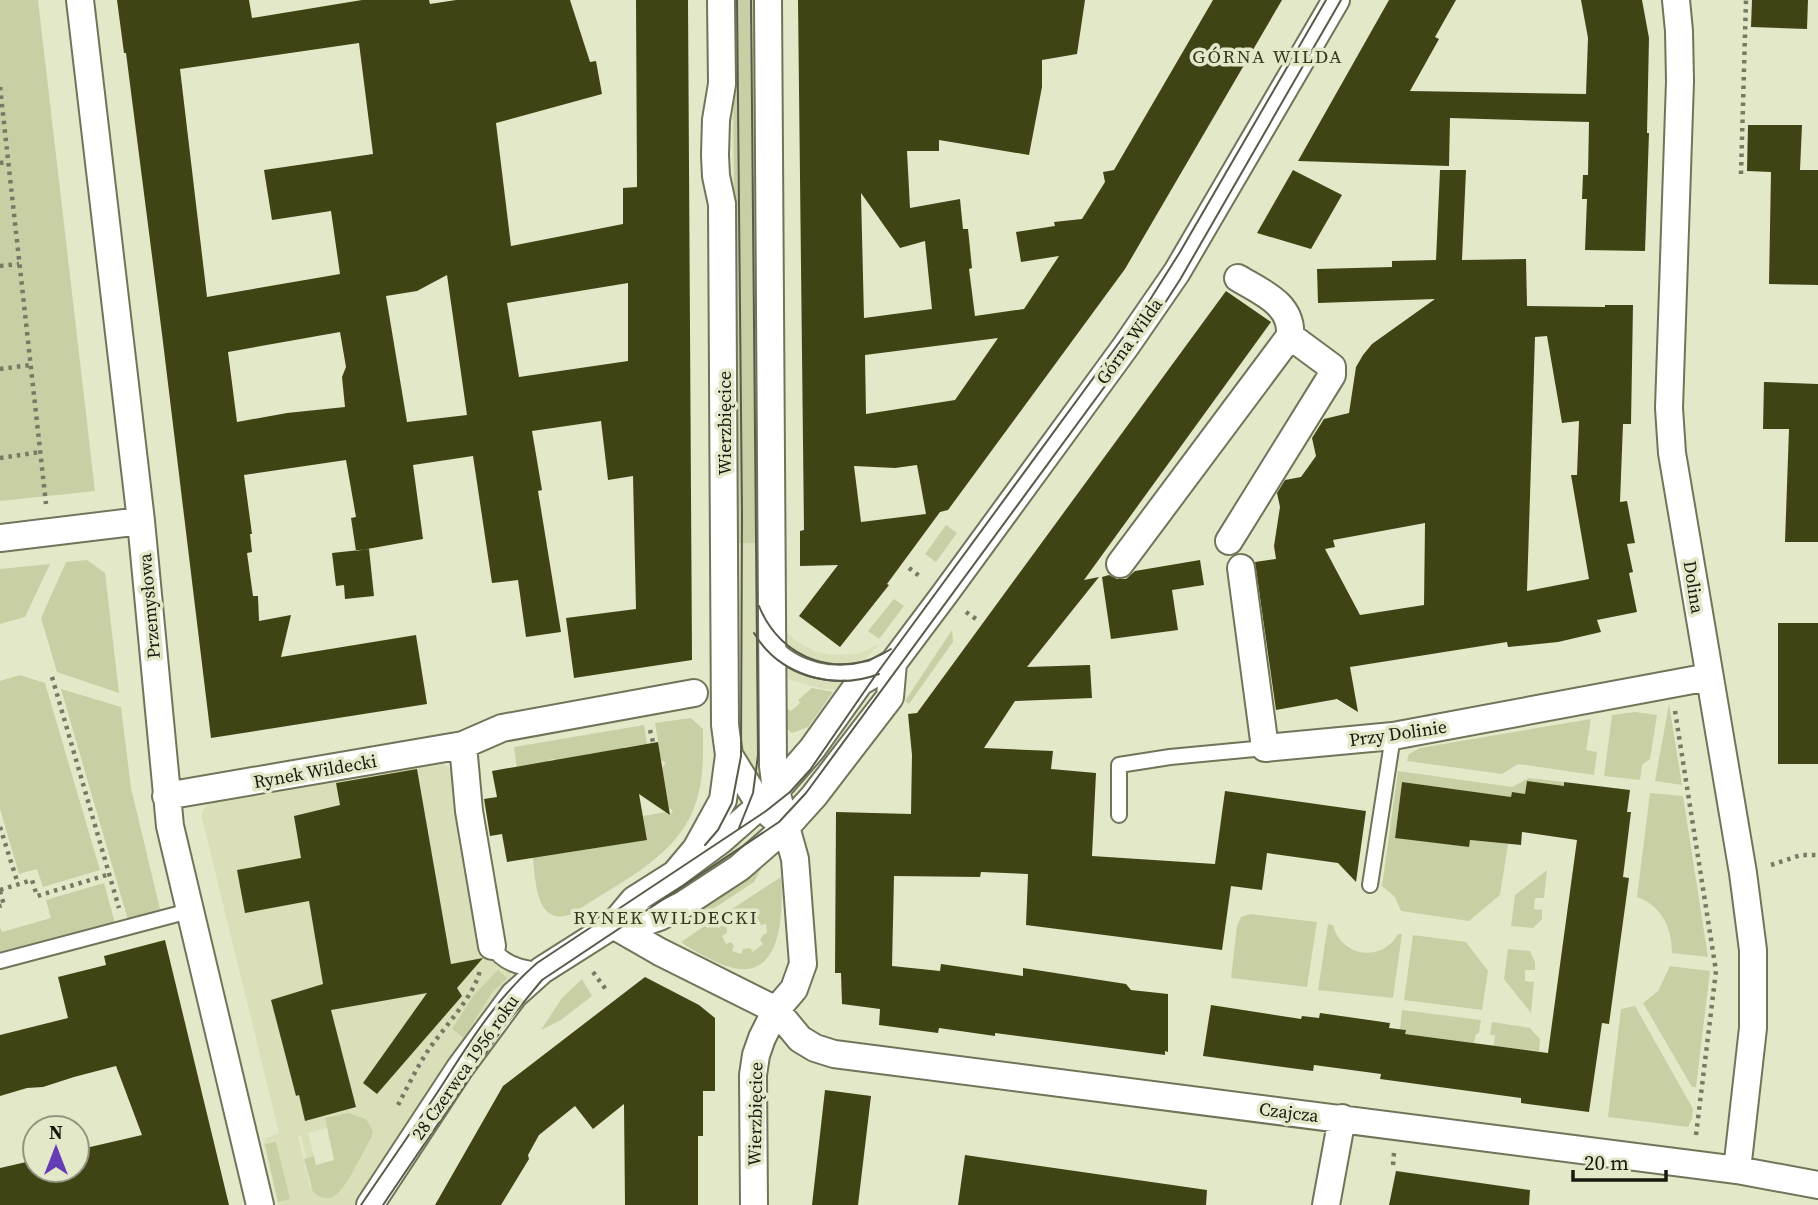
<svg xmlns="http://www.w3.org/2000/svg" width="1818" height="1205" font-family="'Source Serif 4',serif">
	<rect width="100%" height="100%" fill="#e3e8c9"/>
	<path fill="#dadfb9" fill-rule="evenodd" d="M761,0L764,781L755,788L744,772L733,725V194L732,105L728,104Z
		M784,630L798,642L816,652L831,655L858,654L879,644L837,690L819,688L791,680L780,673Z
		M440,761L454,772L484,947L492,960L511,971V976L354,1205H278L263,1143L266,1138L279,1133L201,814L210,800ZM506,978L492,993L464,1038L452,1029L473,996ZM325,1118L373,1131L341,1191L331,1198L310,1187L298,1136L301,1135L306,1158L314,1156L308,1133L327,1128Z
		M741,843L720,873L663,908L669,890L723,844Z"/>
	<path fill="#c9cfa4" d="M0,0H38L95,491L0,501Z
		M733,0H756L760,543H736Z
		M946,525L957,533L936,562L925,554Z
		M87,560L105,573L119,693L57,672L41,618L66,562Z
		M50,564L25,617L0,624V569Z
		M894,599L904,606L879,639L868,631Z
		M952,630L953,642L909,704L905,701Z
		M20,675L45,683L100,870L43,887L37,869L19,874L0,809V681Z
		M812,688L833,692L808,727L792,733L786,728L782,714L788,709L791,711L800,703L798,700Z
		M61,689L121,707L131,788L160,909L128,920Z
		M1669,704L1682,785L1655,781Z
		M1635,712L1657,715L1650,759L1642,765L1640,780L1604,776L1612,715Z
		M691,718L703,729C703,753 704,776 697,799C681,857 617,883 572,914C534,928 536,878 532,853H565L647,839L643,816L666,812L670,815L673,811L669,808L662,768L666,763L661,760L655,723Z
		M1591,719L1586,750L1597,752L1594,775L1518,764L1502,774L1407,761L1409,754L1420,748Z
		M644,725L647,744L624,747V752L593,757L592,753L587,754V758L556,763L554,759L549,760V764L517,769L514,747Z
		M1398,771L1512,787L1529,778L1564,782V786L1527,782L1525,794L1512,792L1511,797L1402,782L1395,837L1469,847L1470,840L1508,844L1500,895L1469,921L1401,911L1395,897L1382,886Z
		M1650,793L1683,796L1708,957L1672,953C1672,928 1662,906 1637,897Z
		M764,863L754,882L690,924L684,916Z
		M1547,870L1544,898H1535L1534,909L1542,910V919L1533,928L1511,926L1515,895Z
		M781,877C784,924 779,993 714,961C703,955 691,950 681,942L718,917L727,925V933L722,936L726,944L731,942L734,946L732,951L741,954L743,949L750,948L753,952L763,944L760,940L763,935L767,933L766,924L761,925L756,917L757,913L749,910L747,914L736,916L732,909Z
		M104,883L115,923L0,954V927L2,932L51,918L46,900Z
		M1250,914L1317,922L1307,987L1231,978L1237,926L1241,917Z
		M1328,924L1333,925C1341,957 1382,963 1398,934H1402L1393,998L1318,990Z
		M1413,935L1466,942L1488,971L1482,1010L1404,1000Z
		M1508,949L1530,951L1535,962V970H1525V981L1534,982L1531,1013L1504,979Z
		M1670,966L1710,971L1696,1087H1692L1643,1003L1658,991Z
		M498,970L507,978L492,993L464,1038L452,1029L473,996Z
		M582,979L592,996L561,1020L541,1030L562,998Z
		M1635,1006L1693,1109L1692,1119L1688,1127L1608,1117L1621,1009Z
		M1402,1010L1481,1020L1479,1033L1476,1034L1474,1043L1405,1034V1030L1400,1029Z
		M1492,1022L1530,1028L1540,1039L1539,1051L1494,1046L1495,1035H1490Z
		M348,1113L366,1119L373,1131L372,1136C364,1149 346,1191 333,1197C326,1200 319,1197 313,1192L304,1159L314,1156L316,1165L334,1160L325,1118Z
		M276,1142L290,1199L278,1202L265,1144Z"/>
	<path fill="#404415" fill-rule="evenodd" d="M117,0H249L252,18L362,0H429L430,4L456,0H570L590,62L596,61L602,94L496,123L511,246L623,224V188L637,187L636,0H688L692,660L574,678L566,618L636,609L633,476L608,480L601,421L532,431L542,490L538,491L561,632L526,637L518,580L492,583L473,456L413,465L423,539L356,551L351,518L356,517L346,460L244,475L252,534H250L252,552L247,553L253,596H258L259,621L291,615L281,657L416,635L427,704L211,738L162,334L126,53H124ZM359,43L373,154L264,170L272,220L331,211L340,274L207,297L180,69ZM447,275L467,415L407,422L386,296L417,291ZM628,283V361L519,377L507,303ZM340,332L346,367L342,377L345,407L287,413L237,422L228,352Z
		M798,0H1085L1077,54L1042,60V87L1029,155L939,140V151H907L910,208L960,199L963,229H968L972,268L969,269L975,316L1024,309L1059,256L1021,262L1016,232L1055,226L1054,222L1082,219L1105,182L1103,172L1114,170L1213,0H1282L1125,269L948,510L940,512L887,584L889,585L840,647L799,616L838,565L800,566V531L804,530ZM861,193L900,248L925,241L932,309L864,318ZM998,338L955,400L866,414L865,355ZM917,465L926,514L861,522L854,466L895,468Z
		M1389,0H1456L1435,37L1439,39L1410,91L1586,94L1588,38L1581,0H1642L1649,38L1647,133H1649L1645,251L1585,250L1587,199H1582L1583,175H1588L1589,122L1450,118L1449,166L1298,161Z
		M1752,0H1808L1807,29L1751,27Z
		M1748,125H1802L1800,170H1818V285L1769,284L1771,172L1747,171Z
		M1293,170L1342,195L1311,249L1257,233Z
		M1440,170H1466L1462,260L1526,259L1527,306L1605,307V305H1633L1631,424H1623L1620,502L1627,501L1635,543L1627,544L1633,572L1629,573L1637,612L1597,620L1601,632L1558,642L1508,647L1507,642L1350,667L1358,712L1337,699L1276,710L1255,562L1276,559L1274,546L1280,507L1277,493L1285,480L1301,477L1316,456L1312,438L1324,419L1349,413L1356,367L1363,355L1372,344L1435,299L1318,303L1317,269L1392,267V261L1436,260ZM1547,336L1562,423L1579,421L1577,475H1571L1589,579L1527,591L1535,337ZM1425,523L1424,605L1360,615L1325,549L1335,547L1333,540Z
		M1226,291L1271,322L1084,580L1099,577L1027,667L1090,665L1092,698L1015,701L984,748L1053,751L1051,769L1096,773L1092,856L1215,864L1225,791L1366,811L1356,882L1338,863L1267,853L1262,890L1231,886L1222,950L1026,925L1028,874L981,872L980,877L894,876L892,966L940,971L941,964L1023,976V968L1126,984L1131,990L1168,994V1052L1165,1051V1055L995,1033V1036L939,1028L938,1033L879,1025L880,1009L842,1004L841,973H835L836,812L911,814L912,755L908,714L917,713Z
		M1764,382L1818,384V542H1785L1789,429H1763Z
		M369,549L374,596L345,599L344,585L336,586L332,553Z
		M1200,560L1204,585L1172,590L1178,630L1111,639L1102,577L1109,575L1117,579H1126L1135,571Z
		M1778,623H1818V764H1778Z
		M658,742L670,815L639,794L647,840L507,862L502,834L490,836L484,799L497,797L492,771Z
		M417,769L451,964L483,958L457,988L462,996L377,1094L363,1083L427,993L331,1010L356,1107L305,1121L299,1095L296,1096L271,1000L323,984L309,901L245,913L237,870L301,858L294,816L340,805L336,783Z
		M1527,781L1564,786V782L1630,790L1627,812H1631L1623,877L1629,878L1609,1024L1602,1023L1589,1112L1521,1103V1098L1380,1079L1381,1074L1314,1065L1313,1071L1203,1056L1211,1005L1301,1019L1302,1016L1319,1018L1320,1013L1390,1023L1389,1028L1406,1030L1405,1034L1548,1053L1577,840L1522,832L1521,845L1470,840L1469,847L1395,838L1402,782L1511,797L1512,792L1525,794Z
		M165,940L229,1205H0V1168L35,1160V1170H77V1150L142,1135L116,1066L74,1077L43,1087L27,1088L0,1096V1035L68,1018L58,977L106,965L104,956Z
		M645,977L699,1005L715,1018V1091H703V1136H698V1205H625L624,1104L593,1129L575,1106L539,1135L528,1155L529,1159L501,1205H435L503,1086Z
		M825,1090L871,1096L858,1205H812Z
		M965,1155L1207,1190L1206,1205H958Z
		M1396,1171L1530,1190L1529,1205H1389Z"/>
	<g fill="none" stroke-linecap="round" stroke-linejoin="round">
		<g stroke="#707459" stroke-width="18">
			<path id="service" d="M772,644C796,671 834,678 868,669
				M1119,815V765L1170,757L1265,748
				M1370,885L1393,736
				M492,946C502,964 522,969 542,970
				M0,961L189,911"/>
		</g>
		<g stroke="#707459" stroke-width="30">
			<path id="minor" d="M80,0L141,521L170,826L260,1205
				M721,0L722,84L716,120L715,155L716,176L722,204L725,725L729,755L760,805L773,817
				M1676,0L1679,31L1680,81L1669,408L1672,453L1743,873L1753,950V1028L1737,1170
				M0,538L141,521
				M1229,541L1332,375V367L1290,336
				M1120,564L1290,336C1293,304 1261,292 1238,278
				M1241,568L1265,748L1393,736L1709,677
				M463,745L469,811L492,946
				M166,796L463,745L502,728L694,693
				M675,874L721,840L772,795L812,749L860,682L893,663L944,595L1126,346L1177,272L1336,0
				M613,925L660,952L776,1010L800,1039L815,1048L834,1054L1737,1170L1818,1185
				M613,925L642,923L659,917L681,906L739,868L786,827L814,796L890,697L893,663
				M370,1205L460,1068L514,995L542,970L613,925L634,900L675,874L696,849L723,800L729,755
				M754,1205L753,1075L756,1055L762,1038L776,1010L794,989L803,964L795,859L776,791L773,766L768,0
				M1326,1205L1342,1118"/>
		</g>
		<path stroke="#767a65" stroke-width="4.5" stroke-dasharray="3.5 5" stroke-linecap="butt" d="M0,87L46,504
			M0,163L8,162
			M1741,174L1746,0
			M0,266L19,264
			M0,369L30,365
			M0,458L40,452
			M909,568L922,578
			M966,612L976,619
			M52,677L119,908
			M1675,711L1716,971L1696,1135
			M650,730L653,742
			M0,827L18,884
			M1771,865L1801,855H1818
			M0,890L32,880L37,896L110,874
			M0,891L4,905L0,906
			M593,972L607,991
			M398,1105C407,1088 416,1069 427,1052C443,1028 474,997 480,970
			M1393,1165L1394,1153"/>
		<use href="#service" stroke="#fff" stroke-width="14"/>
		<use href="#minor" stroke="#fff" stroke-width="26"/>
		<path stroke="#585b4a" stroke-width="2" d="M759,606C781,661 842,681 891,649
			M754,633C779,676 834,691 879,674
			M739,828L753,793L758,755L751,0
			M705,845L718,830L732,803L741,756L742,514L737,0
			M361,1205C390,1162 420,1120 448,1076C474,1035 500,995 537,963L766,811L790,792L810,770L875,676L1146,306L1180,252L1326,0
			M383,1205L505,1025L542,980L779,822L806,793L1158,314L1181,278L1341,0"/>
	</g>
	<g text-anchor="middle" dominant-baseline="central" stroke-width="7" stroke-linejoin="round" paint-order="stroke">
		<g font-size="18" fill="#17190e" stroke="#e3e8c9">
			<text transform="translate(1129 341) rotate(-55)">Górna Wilda</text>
			<text transform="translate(724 423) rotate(-90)">Wierzbięcice</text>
			<text transform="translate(1694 587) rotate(81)">Dolina</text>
			<text transform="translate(149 606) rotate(-95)">Przemysłowa</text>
			<text transform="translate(1398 733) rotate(-8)">Przy Dolinie</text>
			<text transform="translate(315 771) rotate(-10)">Rynek Wildecki</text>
			<text transform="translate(465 1067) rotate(-55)">28 Czerwca 1956 roku</text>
			<text transform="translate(1289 1112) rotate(7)">Czajcza</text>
			<text transform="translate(755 1114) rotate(-89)">Wierzbięcice</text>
		</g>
		<g font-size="19" letter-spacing="2" fill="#35381f" stroke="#e3e8c9">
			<text x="1268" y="56">GÓRNA WILDA</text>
			<text x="666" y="917">RYNEK WILDECKI</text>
		</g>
	</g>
	<g transform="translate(56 1149)"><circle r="33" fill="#e3e8c9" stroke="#91957e" stroke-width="2"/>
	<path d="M0-5L12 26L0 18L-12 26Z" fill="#653cb4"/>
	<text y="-10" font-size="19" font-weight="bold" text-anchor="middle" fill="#17190e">N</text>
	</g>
	<path d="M1573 1170v10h93v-10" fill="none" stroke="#17190e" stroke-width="3.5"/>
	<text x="1584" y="1170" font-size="21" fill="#17190e" stroke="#e3e8c9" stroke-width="5" paint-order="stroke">20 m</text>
</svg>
